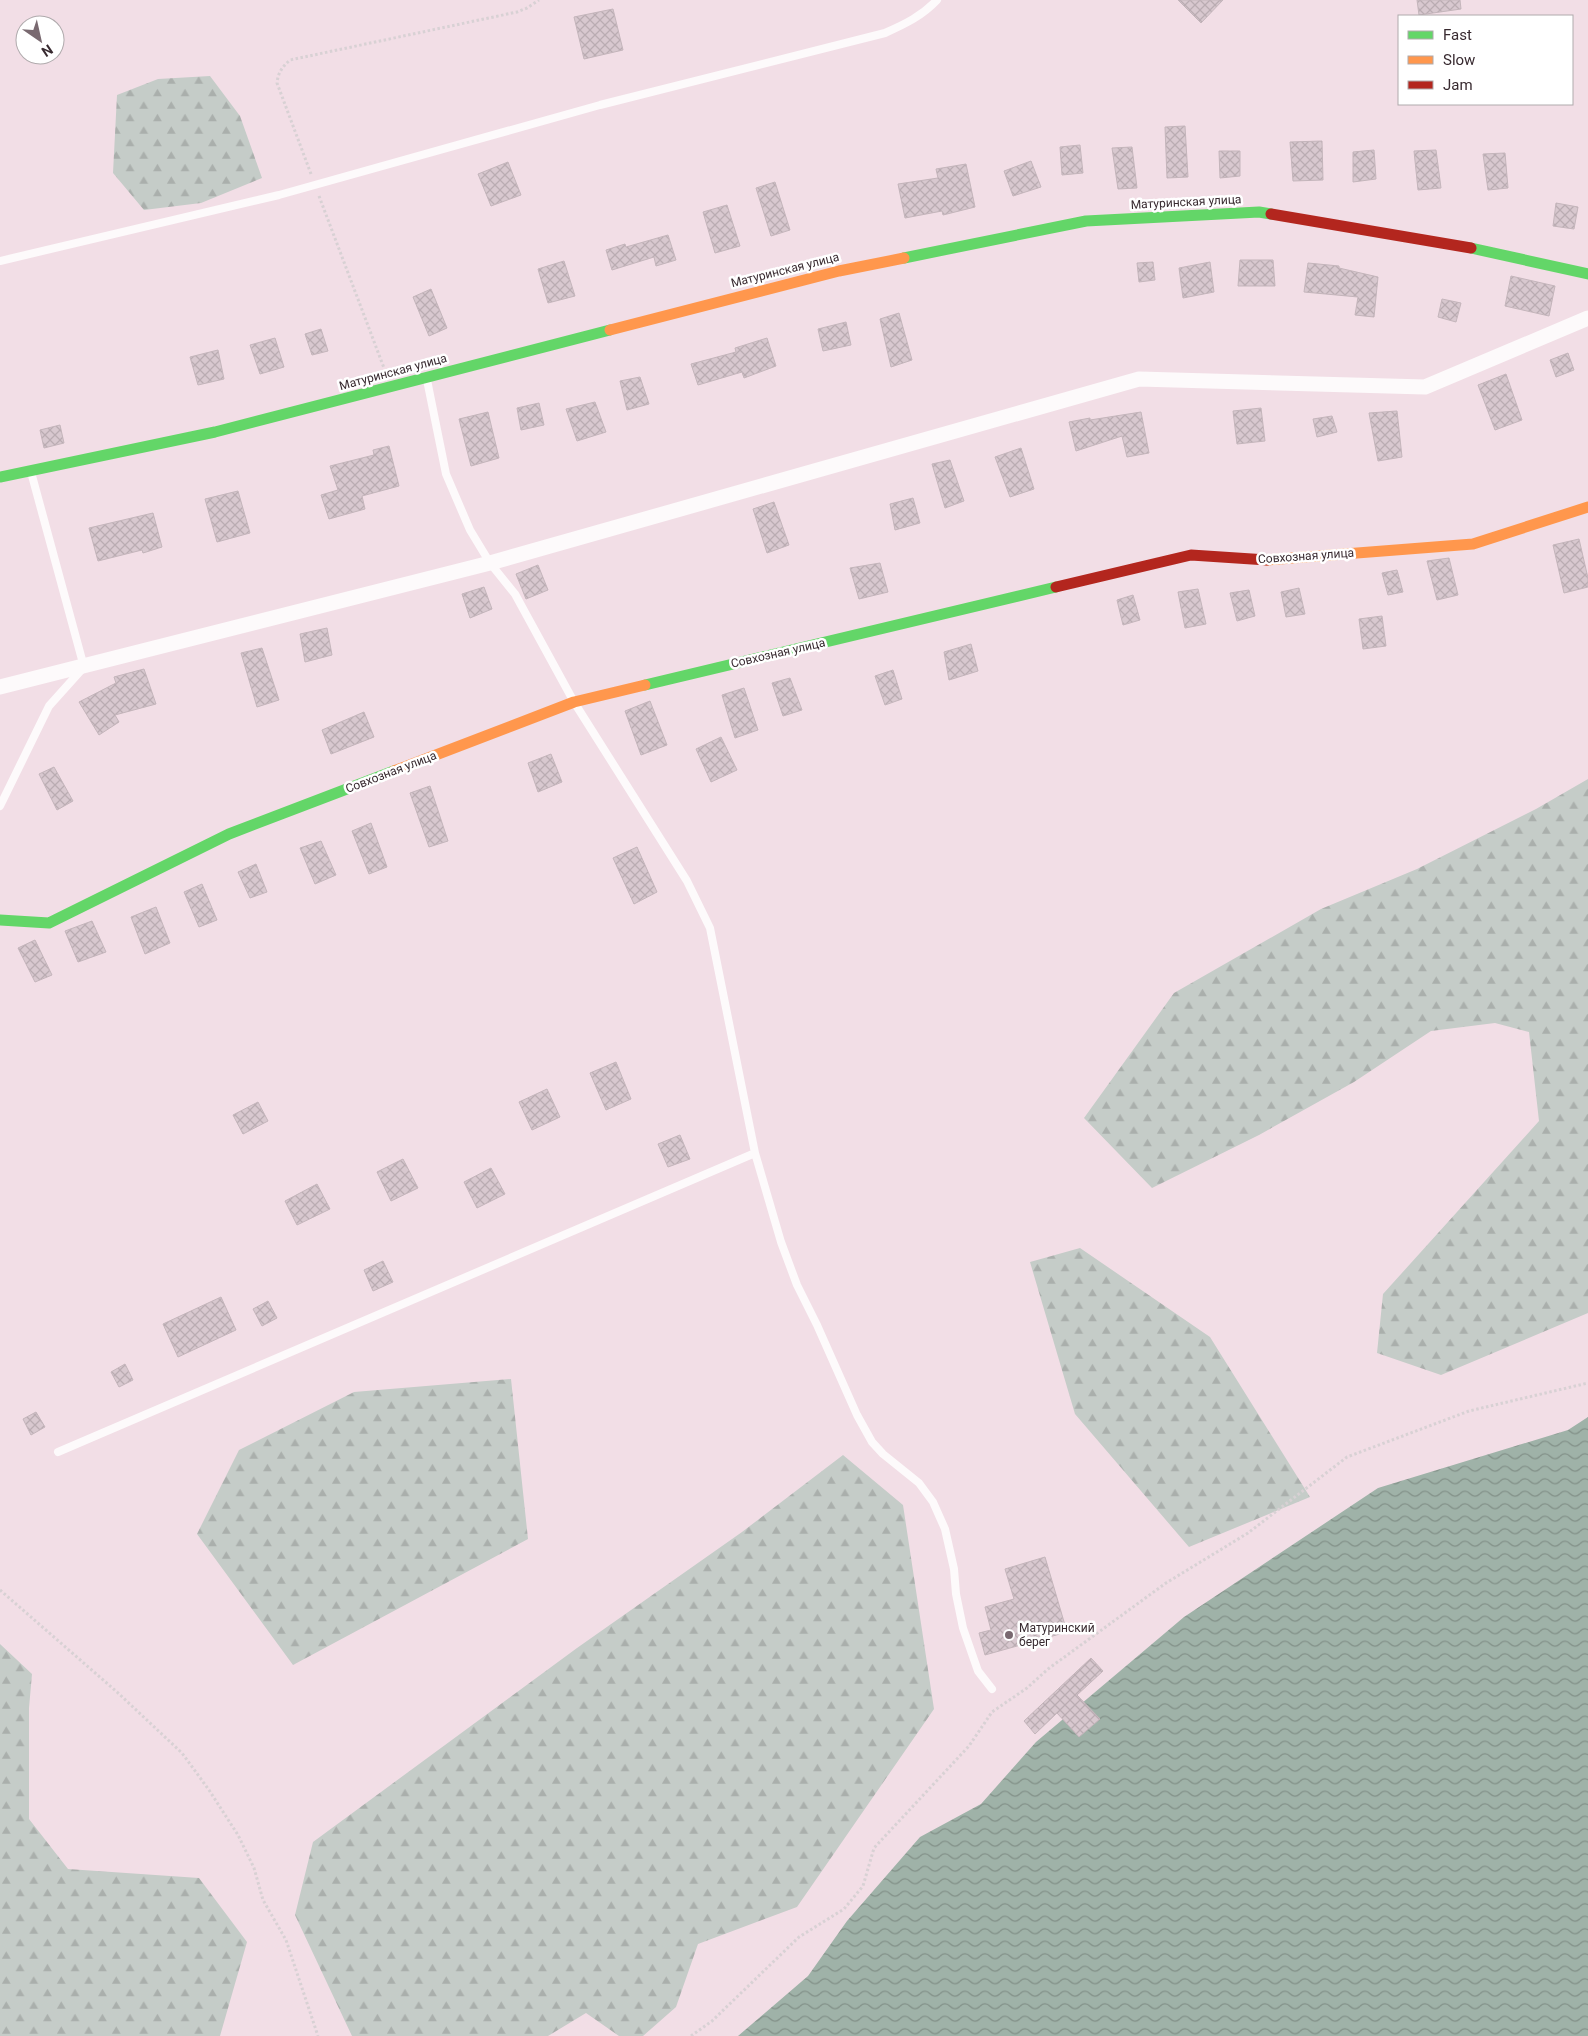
<svg xmlns="http://www.w3.org/2000/svg" width="1588" height="2036" font-family="Roboto,sans-serif">
	<defs>
		<pattern id="forest-firs" width="22" height="20" patternUnits="userSpaceOnUse" patternTransform="scale(1.25)"><rect width="22" height="20" fill="#c5ccc8"/><path d="M5 1l3.5 6h-7zM16 11l3.5 6h-7z" fill="#aaafac"/></pattern>
		<pattern id="water-waves" width="16" height="10" patternUnits="userSpaceOnUse" patternTransform="scale(1.25)"><rect width="16" height="10" fill="#9fb2a8"/><path d="M0 5q4-4 8 0t8 0" fill="none" stroke="#839189"/></pattern>
		<pattern id="building-cross-hatch" width="8" height="8" patternUnits="userSpaceOnUse" patternTransform="scale(1.25)"><rect width="8" height="8" fill="#d8c8cf"/><path d="M0 0l8 8M0 8l8-8" fill="none" stroke="#baacb2"/></pattern>
	</defs>
	<rect width="100%" height="100%" fill="#f2dee6"/>
	<path fill="url(#forest-firs)" d="M210,76L240,116L262,178L201,203L144,210L113,173L117,95L158,79Z
		M1588,779V1313L1441,1375L1377,1353L1383,1294L1539,1121L1529,1032L1495,1023L1431,1031L1354,1082L1259,1135L1152,1188L1084,1118L1174,993L1321,909L1417,869L1536,809Z
		M1080,1248L1210,1337L1310,1497L1189,1547L1075,1414L1030,1262Z
		M511,1379L528,1539L293,1665L197,1534L239,1450L354,1392Z
		M843,1455L903,1505L934,1709L797,1907L698,1944L676,2007L643,2036H619L586,2013L548,2036H352L295,1915L313,1842L577,1648L742,1532Z
		M0,1644L32,1674L29,1708V1819L68,1869L199,1878L247,1942L220,2036H0Z"/>
	<path fill="url(#water-waves)" d="M1588,1417V2036H738L808,1976L847,1921L920,1837L981,1804L1036,1742L1184,1617L1378,1488L1568,1430Z"/>
	<path fill="url(#building-cross-hatch)" stroke="#c4b5bb" d="M1178,0H1223L1201,23Z
		M1417,0H1460L1461,9L1419,15Z
		M613,9L623,50L584,59L574,17Z
		M1185,126L1188,177L1167,178L1165,127Z
		M1322,141L1323,180L1293,181L1290,142Z
		M1080,145L1083,173L1062,175L1060,147Z
		M1132,147L1137,188L1118,189L1112,148Z
		M1374,150L1376,179L1353,182V152Z
		M1436,150L1441,188L1418,190L1414,151Z
		M1219,151H1240V176L1220,178Z
		M1505,153L1508,188L1488,190L1483,154Z
		M1031,161L1041,187L1013,196L1004,171Z
		M508,162L521,195L491,206L478,174Z
		M966,164L975,207L943,215L942,211L905,218L898,184L938,178L936,169Z
		M775,182L790,230L771,236L756,188Z
		M1556,203L1578,207L1574,229L1553,226Z
		M727,205L740,246L715,253L703,212Z
		M668,235L676,260L656,266L654,257L612,270L606,250L625,244L626,247Z
		M1240,260H1273L1275,286H1238Z
		M564,261L575,296L548,303L538,269Z
		M1153,262L1155,280L1139,282L1137,263Z
		M1210,262L1214,292L1183,298L1179,268Z
		M1308,263L1339,266V268L1378,277L1374,317L1355,315L1358,297L1304,292Z
		M1511,276L1555,286L1549,316L1505,306Z
		M431,289L447,328L429,336L413,297Z
		M1442,299L1461,303L1456,322L1438,317Z
		M899,313L912,360L891,367L880,319Z
		M846,322L851,345L823,351L818,329Z
		M321,329L328,351L312,355L305,334Z
		M275,338L284,367L260,374L250,345Z
		M767,338L776,366L744,378L742,372L698,385L691,364L736,352L735,348Z
		M218,350L224,379L198,385L190,357Z
		M1568,353L1574,370L1556,377L1550,360Z
		M1506,374L1522,420L1495,430L1478,385Z
		M640,377L649,404L627,410L620,381Z
		M595,402L606,432L577,441L566,409Z
		M539,403L544,425L521,430L517,408Z
		M1261,408L1265,441L1237,444L1233,411Z
		M1397,411L1402,457L1378,461L1369,413Z
		M488,412L499,458L471,466L459,419Z
		M1141,412L1149,453L1127,457L1122,436L1076,451L1069,422L1090,418V420Z
		M1332,416L1337,432L1317,437L1313,419Z
		M60,425L64,443L44,448L40,430Z
		M389,446L399,486L362,496L365,509L329,519L321,495L338,490L330,466L374,455L373,450Z
		M1021,448L1034,489L1010,497L995,457Z
		M950,460L964,501L945,508L932,464Z
		M238,491L250,533L217,542L205,499Z
		M913,498L920,523L895,530L890,504Z
		M774,502L789,545L767,553L753,509Z
		M153,513L162,547L143,553L142,550L98,561L89,528Z
		M1579,539L1588,578V587L1564,593L1553,545Z
		M1449,558L1458,595L1437,600L1427,561Z
		M880,563L888,592L859,599L850,568Z
		M538,565L548,590L526,599L516,574Z
		M1397,570L1403,592L1388,595L1382,573Z
		M484,587L492,609L470,618L462,594Z
		M1299,588L1305,614L1286,617L1281,592Z
		M1198,589L1206,624L1185,628L1178,592Z
		M1249,590L1255,616L1237,621L1230,593Z
		M1133,595L1140,620L1123,625L1117,600Z
		M1382,616L1386,646L1363,649L1359,619Z
		M327,628L332,655L305,662L300,634Z
		M971,644L978,671L949,680L944,652Z
		M262,648L279,700L257,707L241,653Z
		M144,669L156,704L115,715L119,722L99,735L79,702L116,683L114,677Z
		M893,670L902,699L885,705L875,676Z
		M790,678L802,710L783,716L772,683Z
		M744,688L758,730L735,738L722,695Z
		M650,701L667,745L641,755L625,711Z
		M364,712L374,737L331,754L322,730Z
		M721,737L737,770L711,782L696,749Z
		M551,754L562,782L538,792L528,763Z
		M54,767L73,801L57,810L39,774Z
		M430,786L448,841L429,847L410,793Z
		M371,823L387,867L369,874L352,831Z
		M321,841L336,875L315,884L300,848Z
		M637,847L657,892L634,904L613,858Z
		M256,864L267,892L250,898L238,872Z
		M202,884L217,920L199,927L184,892Z
		M156,907L170,943L145,954L131,917Z
		M92,921L106,952L78,962L65,931Z
		M35,940L52,975L35,982L18,948Z
		M616,1062L631,1099L606,1110L590,1073Z
		M547,1089L560,1117L532,1130L519,1102Z
		M258,1102L268,1121L243,1134L233,1115Z
		M680,1135L690,1159L668,1167L658,1144Z
		M403,1159L418,1188L391,1201L377,1172Z
		M491,1168L505,1194L477,1208L464,1182Z
		M317,1184L330,1209L297,1225L285,1201Z
		M383,1261L393,1282L373,1291L364,1270Z
		M221,1297L236,1330L178,1357L163,1324Z
		M268,1301L277,1318L262,1326L253,1309Z
		M125,1364L133,1380L119,1387L111,1372Z
		M36,1412L45,1427L31,1435L23,1419Z
		M1045,1557L1067,1632L985,1655L979,1633L991,1630L985,1607L1014,1599L1005,1569Z
		M1091,1658L1103,1671L1077,1695L1100,1719L1079,1737L1057,1713L1035,1734L1024,1721Z"/>
	<g fill="none" stroke-linecap="round" stroke-linejoin="round">
		<path stroke="#d8d1d4" stroke-width="3" stroke-dasharray="2.5 2.5" stroke-linecap="butt" d="M311,174L277,83C278,73 282,67 290,60L517,12L527,8L539,0
			M319,196L384,368
			M0,1590L117,1692L182,1753L209,1790L238,1835L254,1868L263,1900L286,1940L318,2036
			M691,2036L712,2021L799,1937L844,1909L863,1886L874,1848L969,1746L992,1712L1027,1688L1048,1669L1166,1583L1248,1533L1347,1457L1469,1411L1588,1383"/>
		<path stroke="#fdfafb" stroke-width="8" d="M0,261L279,195L600,105L885,33C905,24 922,16 937,0
			M427,380L446,474L470,530L490,563L515,594L574,702L687,881L710,928L755,1153L781,1242L797,1285L817,1325L857,1415L872,1442L883,1454L919,1483L933,1502L945,1529L954,1569L956,1594L963,1628L978,1671L992,1689
			M0,806L49,706L84,667L31,472
			M58,1452L755,1153"/>
		<path stroke="#fdfafb" stroke-width="15" d="M0,687L490,563L1139,379L1425,387L1588,318"/>
		<path stroke="#63d668" stroke-width="11" d="M1471,248L1588,274
			M904,258L1086,221L1259,212L1271,214
			M0,477L215,432L610,330
			M645,685L1056,587
			M0,920L49,923L229,834L394,771"/>
		<path stroke="#ff974d" stroke-width="11" d="M610,330L839,271L904,258
			M1267,560L1473,544L1588,507
			M394,771L574,702L645,685"/>
		<path stroke="#b3261e" stroke-width="11" d="M1271,214L1471,248
			M1056,587L1191,555L1267,560"/>
	</g>
	<circle fill="#796970" stroke="#fff" stroke-width="2" cx="1009" cy="1635" r="5"/>
	<g text-anchor="middle" dominant-baseline="central" stroke-width="5" stroke-linejoin="round" paint-order="stroke">
		<g font-size="12" fill="#382a30" stroke="#fff">
			<text transform="translate(1186 202) rotate(-3)">Матуринская улица</text>
			<text transform="translate(785 270) rotate(-14)">Матуринская улица</text>
			<text transform="translate(393 372) rotate(-15)">Матуринская улица</text>
			<text transform="translate(1306 556) rotate(-4)">Совхозная улица</text>
			<text transform="translate(778 653) rotate(-13)">Совхозная улица</text>
			<text transform="translate(391 772) rotate(-21)">Совхозная улица</text>
		</g>
		<g font-size="12" fill="#382a30" stroke="#fff" text-anchor="start">
			<text x="1019" y="1628">Матуринский<tspan x="1019" dy="14">берег</tspan></text>
		</g>
	</g>
	<rect x="1398" y="15" width="175" height="90" fill="#ffffff" stroke="#afaaac"/>
	<rect x="1408" y="31" width="25" height="8" fill="#63d668" stroke="#afaaac"/>
	<text x="1443" y="40" font-size="15" fill="#382a30">Fast</text>
	<rect x="1408" y="56" width="25" height="8" fill="#ff974d" stroke="#afaaac"/>
	<text x="1443" y="65" font-size="15" fill="#382a30">Slow</text>
	<rect x="1408" y="81" width="25" height="8" fill="#b3261e" stroke="#afaaac"/>
	<text x="1443" y="90" font-size="15" fill="#382a30">Jam</text>
	<g transform="translate(40 40) rotate(146)"><circle r="24" fill="#ffffff" stroke="#afaaac"/>
	<path d="M0-4L9 19L0 12L-9 19Z" fill="#796970"/>
	<text y="-8" font-size="14" font-weight="bold" text-anchor="middle" fill="#382a30">N</text>
	</g>
</svg>
